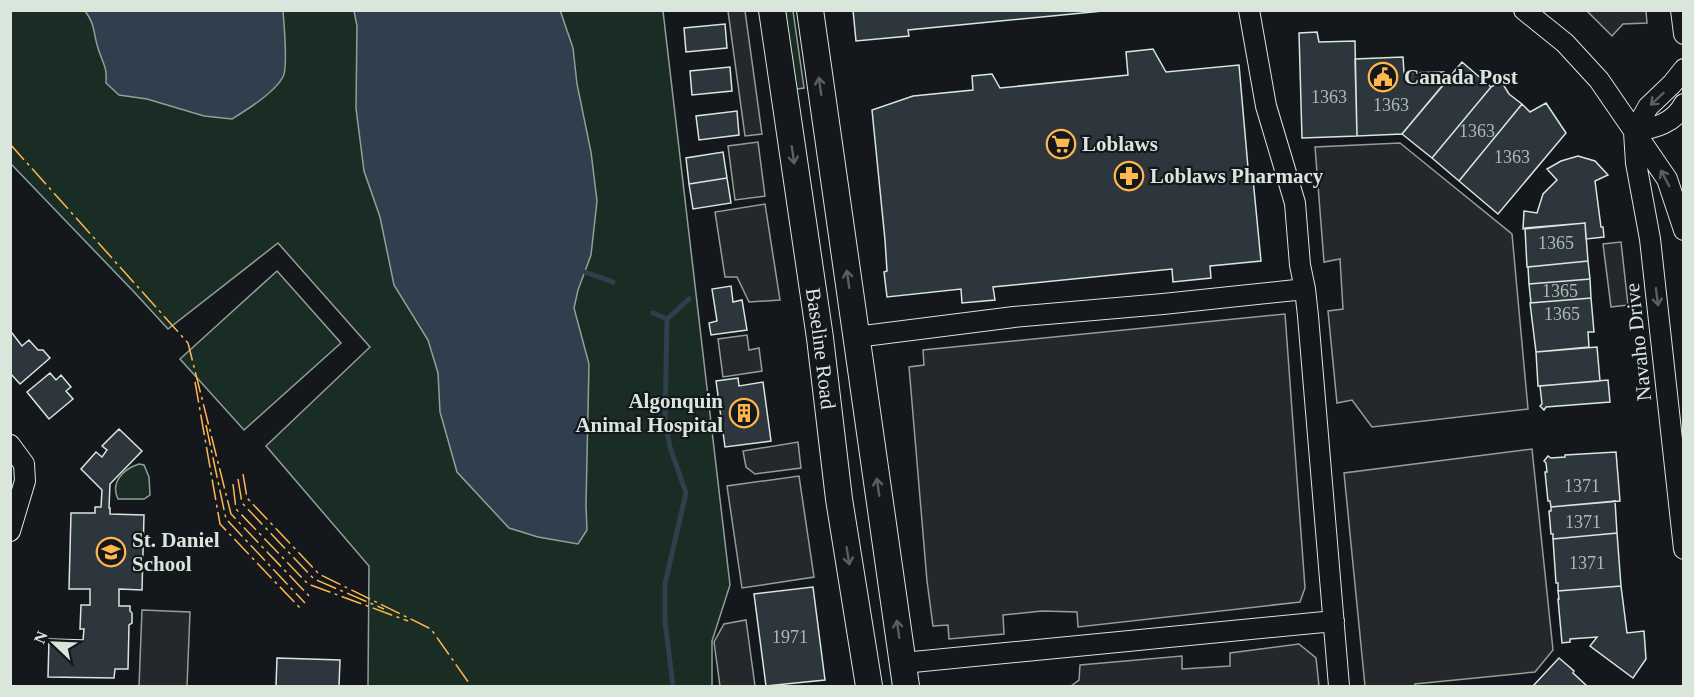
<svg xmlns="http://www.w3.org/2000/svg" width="1694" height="697" font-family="Georgia,serif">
	<rect width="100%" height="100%" fill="#14181c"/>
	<path fill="#1a2d24" stroke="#939e99" stroke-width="1.5" d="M11,11H663L730,585L712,641V686H368L369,566L266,446L370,347L278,243L168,329L135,293L11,164Z
		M782,11H793L804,88L797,89L790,67Z
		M277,271L341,343L244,430L180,359Z
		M139,464L144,465L149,477L150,495L144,499H118C110,483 123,469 139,464Z"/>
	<path fill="#24282b" stroke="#939e99" stroke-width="1.5" d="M728,11H745L762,134L745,136Z
		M1587,11H1646L1647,23L1623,24L1612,36Z
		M758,142L765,196L735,200L728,146Z
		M1400,143L1512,234L1528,409L1372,427L1352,400L1337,403L1328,311L1343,309L1340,259L1324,262L1315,147Z
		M765,204L780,300L749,302L737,277H725L715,212Z
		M1621,242L1628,305L1611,307L1603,244Z
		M1285,314L1305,588L1300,602L1078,627L1077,612L1042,611L1003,615L1004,634L949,639L948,625L933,626L927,581L909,367L924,365L923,350Z
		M747,335L749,350L759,348L762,371L723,377L718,339Z
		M798,442L801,468L755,474L746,467L743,451Z
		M1532,449L1553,650L1535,672L1415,684V686H1365L1344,473Z
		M799,476L814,577L742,588L727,486Z
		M142,610L190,612L187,686H139Z
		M746,620L755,686H720L714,642L724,624Z
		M1299,644L1316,658L1319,686H1071L1079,680L1080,665L1182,656V669L1230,666V653Z"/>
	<path fill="#2f3f4d" stroke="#939e99" stroke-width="1.5" d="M560,10L573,48L577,84L591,152L597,201L591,255L578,290L574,308L589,364L586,506L587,530L578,544L538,537L509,528L457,472L440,412L438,373L428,340L394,285L380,217L364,171L356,108L357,26L354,11Z
		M85,11H283C284,23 288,68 283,77C274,93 248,109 232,119L204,116L147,99L119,95L106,83C107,67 104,66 99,51C93,35 96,25 85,11Z"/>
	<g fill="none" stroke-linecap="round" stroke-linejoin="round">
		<path stroke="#2f3f4d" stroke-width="5" d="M585,272L613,282
			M653,313L667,319
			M673,686L665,621V584L686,493L670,447L665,420L667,319L689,299"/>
	</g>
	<path fill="#2c363c" stroke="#d8e6dc" stroke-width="1.5" d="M853,10H1113L908,30L909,36L856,41Z
		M725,24L727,48L686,52L684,28Z
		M1317,32L1319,42L1355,41L1357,136L1302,138L1299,33Z
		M1153,49L1166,72L1239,65L1249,179H1253L1261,261L1210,266L1211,278L1173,282L1172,269L993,287L995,300L962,303L961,289L887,297L884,272L887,271L885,240L872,110L913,96L973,90L972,76L992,74L1000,88L1128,75L1126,52Z
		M1403,57L1404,73L1444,72L1450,77L1402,134L1357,136L1355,59Z
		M1462,62L1491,87L1432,158L1402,134Z
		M730,67L732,91L692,95L690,71Z
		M1501,81L1509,94L1522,104L1459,181L1432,158L1491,87Z
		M1546,103L1566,133L1498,214L1459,181L1522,104L1530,112Z
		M737,111L739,135L699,140L696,116Z
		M723,152L727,178L689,184L686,158Z
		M1578,156L1595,161L1608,175L1595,181L1601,227H1603L1604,237L1586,239L1585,223L1523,229L1524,211L1537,213L1543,194L1557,180L1547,169L1561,161Z
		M727,178L731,203L693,209L689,184Z
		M1585,223L1588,261L1527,267L1525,228Z
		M1588,261L1590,279L1529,284L1528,267Z
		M1590,279L1591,298L1531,303L1529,284Z
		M731,286L733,302L742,300L747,330L711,335L709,323L717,321L712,289Z
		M1591,298L1594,332H1588L1589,347L1536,352L1530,303Z
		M12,333L22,346L29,340L38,350H43L50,358L20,384L10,373V334Z
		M1597,347L1600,381L1538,386L1536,352Z
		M50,373L56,380L61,375L71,387L66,391L73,399L49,419L27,392Z
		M738,378L739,386L763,382L771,441L725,447L716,381Z
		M1608,380L1610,402L1546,407L1544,410L1540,406L1542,404L1540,386Z
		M119,429L142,451L110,484L109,508H110V514L144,515L142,590L119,589V606H130V611L132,613V623L129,625L128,669H115L114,678L48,677L49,639L83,640L84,629H80L81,605H90V589H69L71,513H95V507H101L102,490L81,469L96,452L102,457L107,450L102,446Z
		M1616,452L1620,501L1551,507L1550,501H1548L1545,472H1547L1546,463L1544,461L1548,456L1551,458L1565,457V455Z
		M1615,501L1617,533L1553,539V534H1551L1549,511H1551V507Z
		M1617,533L1621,586L1558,591V583H1556L1553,539Z
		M1621,586L1627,633L1644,631L1646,659L1633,678L1590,646L1597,637L1570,639V642L1562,643L1558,599H1559L1558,591Z
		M813,587L825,680L766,686L754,594Z
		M277,658L340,660L339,686H276Z
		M1559,658L1574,671L1573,673L1587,686H1533Z"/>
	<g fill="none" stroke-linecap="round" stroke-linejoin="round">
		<g stroke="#d8e6dc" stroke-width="22">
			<path id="minor" d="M1249,10L1266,106L1295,203L1300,265L1305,289L1308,316L1339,686
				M1524,10L1565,43L1599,80L1667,179L1684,230
				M1681,10L1684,34
				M1634,132L1636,163L1650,239L1684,549
				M1634,132L1648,107L1672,84L1684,69
				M1634,132C1653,128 1674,124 1684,104
				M856,337L1014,317L1163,304L1305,289
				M10,445L24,464L25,481L10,531
				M903,663L1334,621"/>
		</g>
		<g stroke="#d8e6dc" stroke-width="28">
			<g id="major">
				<path id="s1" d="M772,10L820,338L839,499L869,686"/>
				<path d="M810,10L906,686"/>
			</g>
		</g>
		<use href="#minor" stroke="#14181c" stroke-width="20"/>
		<use href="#major" stroke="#14181c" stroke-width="26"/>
		<path stroke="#ffb74d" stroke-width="1.5" stroke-dasharray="21 4.5 3 4.5" stroke-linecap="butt" d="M10,144L188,343L231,514L311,598
			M195,382L220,524L300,608
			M206,425L226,519L305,603
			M243,474L247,498L319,574L431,629L471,686
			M238,479L242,503L314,579L384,609
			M233,484L236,509L308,584L408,621"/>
	</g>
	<defs><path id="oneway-shaft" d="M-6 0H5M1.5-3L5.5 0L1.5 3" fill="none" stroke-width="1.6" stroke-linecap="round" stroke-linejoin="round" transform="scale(1.5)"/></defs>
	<g stroke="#59605f">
		<use href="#oneway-shaft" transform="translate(820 86) rotate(-98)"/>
		<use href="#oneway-shaft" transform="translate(1657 99) rotate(137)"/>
		<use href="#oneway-shaft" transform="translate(793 155) rotate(82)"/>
		<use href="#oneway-shaft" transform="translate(1665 178) rotate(-118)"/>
		<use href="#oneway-shaft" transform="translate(848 279) rotate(-98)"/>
		<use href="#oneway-shaft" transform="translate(1657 297) rotate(83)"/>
		<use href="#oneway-shaft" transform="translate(878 487) rotate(-98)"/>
		<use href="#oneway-shaft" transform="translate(848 556) rotate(81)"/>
		<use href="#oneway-shaft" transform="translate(898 629) rotate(-98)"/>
	</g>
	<defs>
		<g id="civic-ring" transform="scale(1.5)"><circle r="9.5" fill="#14181c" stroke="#ffb74d" stroke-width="1.5"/><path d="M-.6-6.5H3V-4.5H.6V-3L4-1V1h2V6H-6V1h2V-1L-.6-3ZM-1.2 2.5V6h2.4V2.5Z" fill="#ffb74d"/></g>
		<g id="supermarket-ring" transform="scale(1.5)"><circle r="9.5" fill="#14181c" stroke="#ffb74d" stroke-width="1.5"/><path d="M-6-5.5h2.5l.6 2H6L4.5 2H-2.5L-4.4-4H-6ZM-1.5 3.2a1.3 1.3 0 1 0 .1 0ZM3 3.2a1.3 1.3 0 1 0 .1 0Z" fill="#ffb74d"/></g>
		<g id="pharmacy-ring" transform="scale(1.5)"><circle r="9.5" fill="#14181c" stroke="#ffb74d" stroke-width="1.5"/><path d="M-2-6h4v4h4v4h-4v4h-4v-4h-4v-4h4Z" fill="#ffb74d"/></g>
		<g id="building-ring" transform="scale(1.5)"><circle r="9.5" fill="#14181c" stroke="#ffb74d" stroke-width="1.5"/><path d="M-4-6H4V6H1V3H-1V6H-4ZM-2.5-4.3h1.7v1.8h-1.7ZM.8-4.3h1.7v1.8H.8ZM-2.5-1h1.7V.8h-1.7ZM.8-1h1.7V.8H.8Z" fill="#ffb74d"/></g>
		<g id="school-ring" transform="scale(1.5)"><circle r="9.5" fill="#14181c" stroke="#ffb74d" stroke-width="1.5"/><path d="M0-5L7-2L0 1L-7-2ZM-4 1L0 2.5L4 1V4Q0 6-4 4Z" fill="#ffb74d"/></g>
	</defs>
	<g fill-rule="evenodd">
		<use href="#civic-ring" x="1383" y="77"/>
		<use href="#supermarket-ring" x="1061" y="144"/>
		<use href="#pharmacy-ring" x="1129" y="176"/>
		<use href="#building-ring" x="744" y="413"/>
		<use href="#school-ring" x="111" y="552"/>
	</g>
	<g text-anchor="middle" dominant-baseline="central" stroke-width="4.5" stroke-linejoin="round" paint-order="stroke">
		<g font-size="18" fill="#adbab4">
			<text x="1329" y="97">1363</text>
			<text x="1391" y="105">1363</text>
			<text x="1477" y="131">1363</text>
			<text x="1512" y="157">1363</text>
			<text x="1556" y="243">1365</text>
			<text x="1560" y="291">1365</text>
			<text x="1562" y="314">1365</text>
			<text x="1582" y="486">1371</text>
			<text x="1583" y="522">1371</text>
			<text x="1587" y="563">1371</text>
			<text x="790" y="637">1971</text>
		</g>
		<g font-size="21" font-weight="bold" fill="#d8e6dc" stroke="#14181c" text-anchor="start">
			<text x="1404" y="77">Canada Post</text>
			<text x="1082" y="144">Loblaws</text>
			<text x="1150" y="176">Loblaws Pharmacy</text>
			<text x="723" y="401" text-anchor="end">Algonquin<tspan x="723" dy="24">Animal Hospital</tspan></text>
			<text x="132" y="540">St. Daniel<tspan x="132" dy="24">School</tspan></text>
		</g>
		<g font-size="21" fill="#d8e6dc" stroke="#14181c">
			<text transform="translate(1638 342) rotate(-96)">Navaho Drive</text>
			<text stroke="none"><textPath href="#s1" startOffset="342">Baseline Road</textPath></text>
		</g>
	</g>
	<rect width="1694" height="697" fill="none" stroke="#d8e6dc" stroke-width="24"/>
	<g transform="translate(54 643) rotate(293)" stroke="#14181c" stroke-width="4.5" paint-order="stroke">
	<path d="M0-4.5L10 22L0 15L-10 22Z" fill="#d8e6dc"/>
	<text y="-9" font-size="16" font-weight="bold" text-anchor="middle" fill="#d8e6dc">N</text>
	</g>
</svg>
